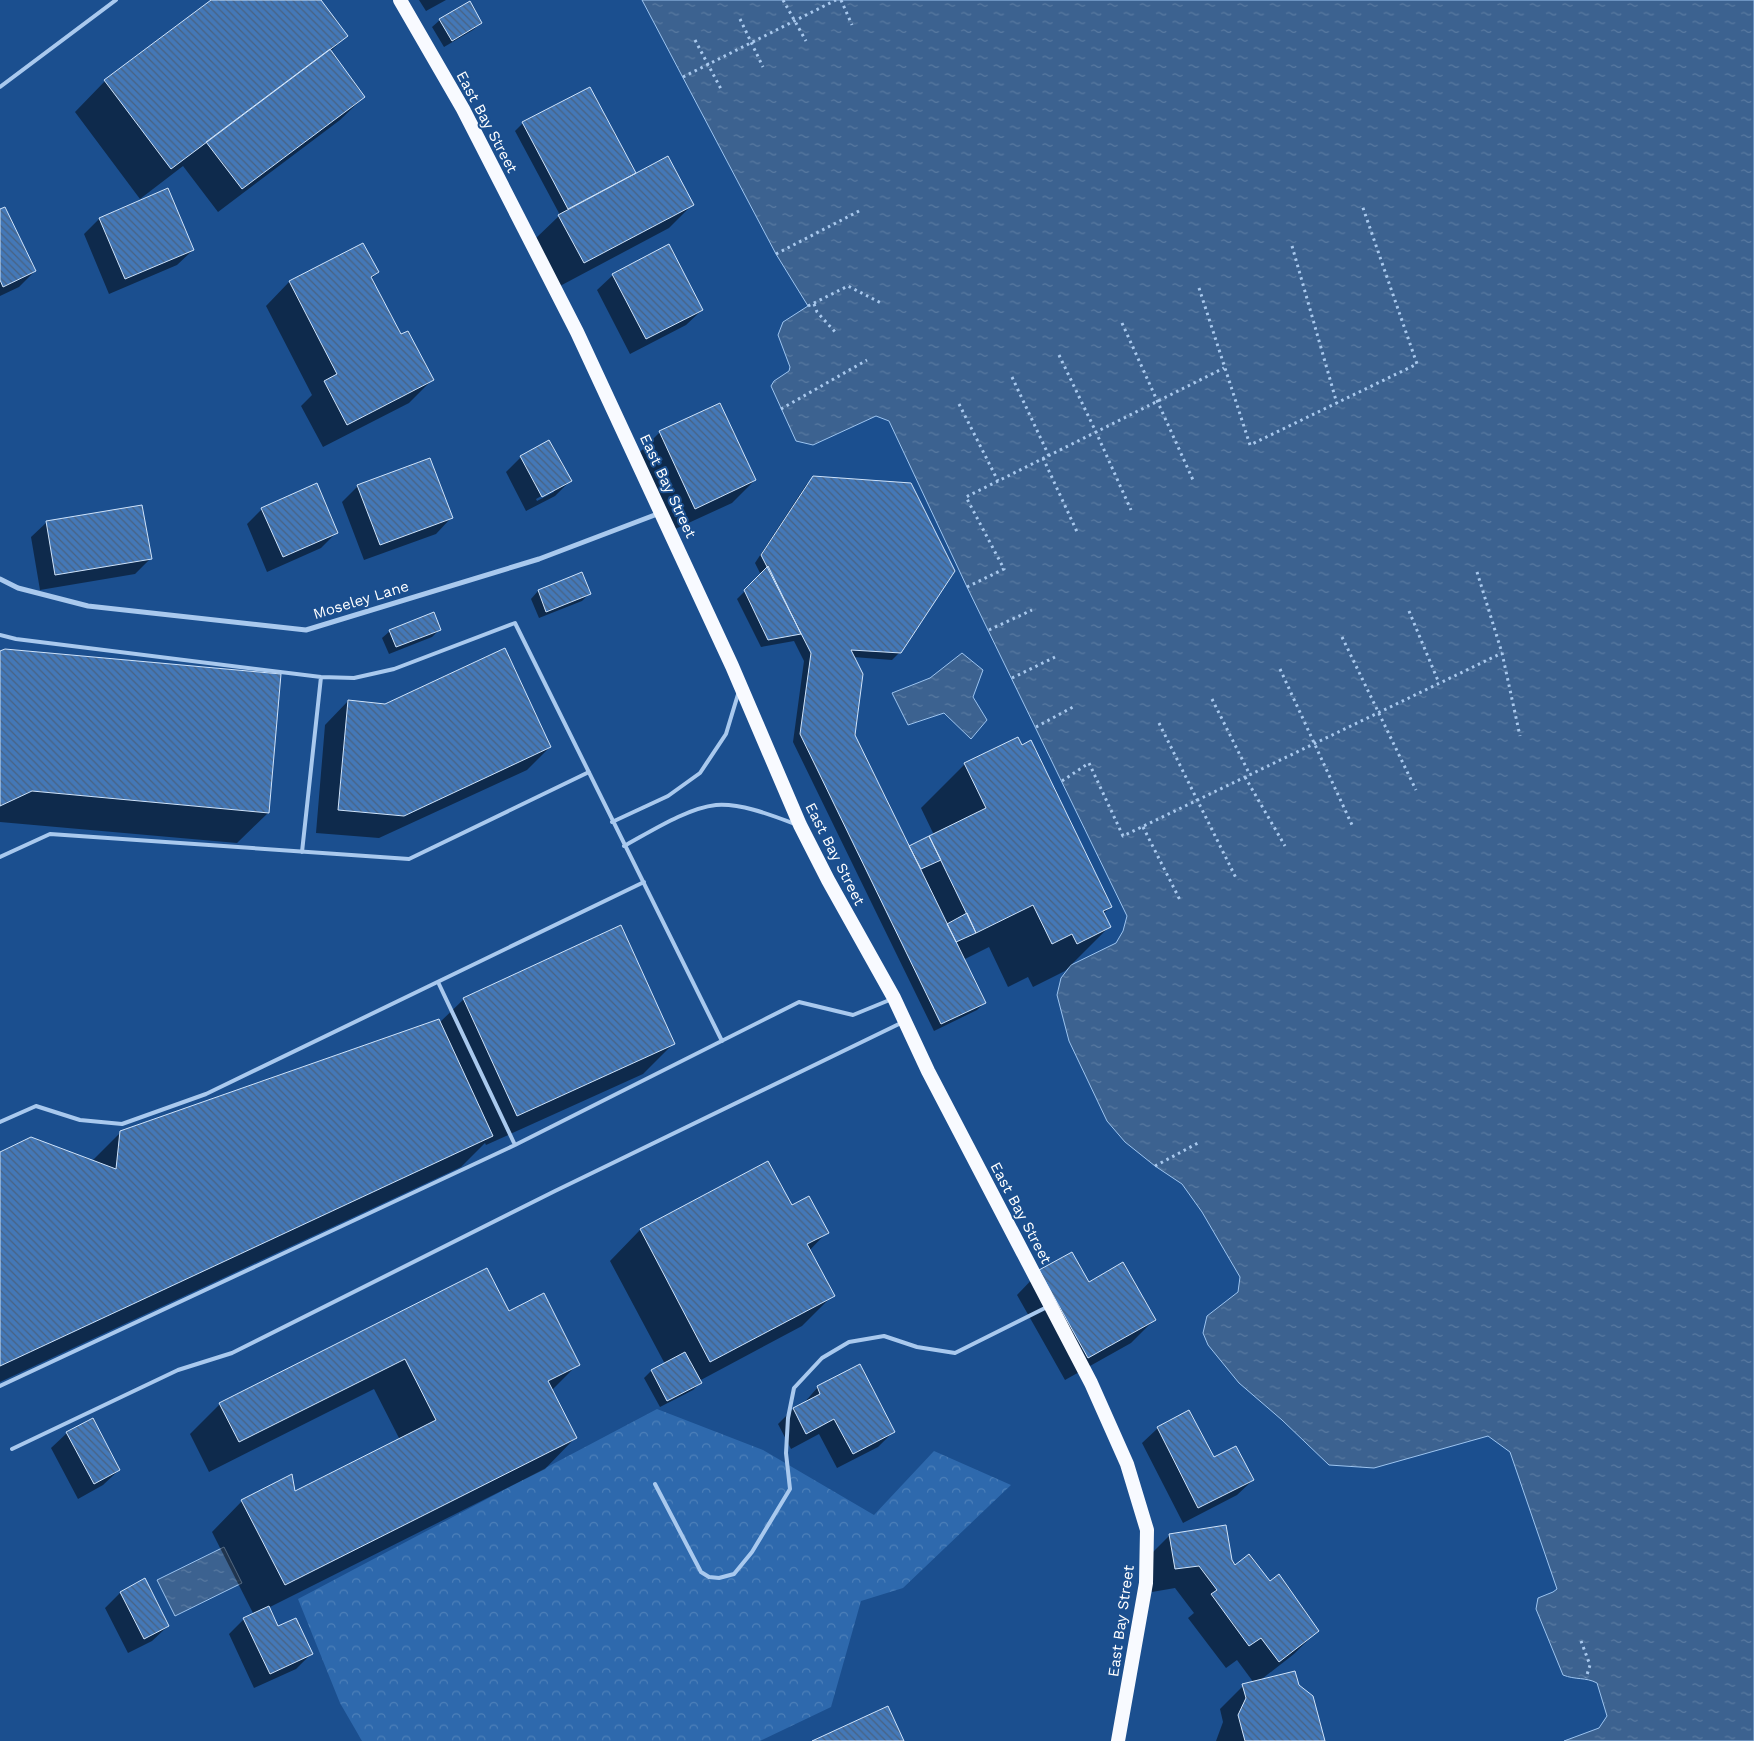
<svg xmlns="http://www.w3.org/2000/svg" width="1754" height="1741" font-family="'Work Sans',sans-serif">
	<defs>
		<pattern id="forest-crowns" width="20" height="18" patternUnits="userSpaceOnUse" patternTransform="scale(1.25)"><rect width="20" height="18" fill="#2e69ad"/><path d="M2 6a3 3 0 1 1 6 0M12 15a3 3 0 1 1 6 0" fill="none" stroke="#4d80b9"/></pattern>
		<pattern id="water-ripples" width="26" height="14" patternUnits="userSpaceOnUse" patternTransform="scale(1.25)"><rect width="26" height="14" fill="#3c6290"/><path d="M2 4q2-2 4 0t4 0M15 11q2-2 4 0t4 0" fill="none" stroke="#597aa1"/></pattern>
		<pattern id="building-back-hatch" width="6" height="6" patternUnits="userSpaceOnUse" patternTransform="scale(1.25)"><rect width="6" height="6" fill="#4478b7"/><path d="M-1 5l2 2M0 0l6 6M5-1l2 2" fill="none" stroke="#486282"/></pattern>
	</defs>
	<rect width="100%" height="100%" fill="#1b4f8f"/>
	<path fill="url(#forest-crowns)" d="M657,1409L763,1450L874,1515L934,1451L1011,1485L903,1588L861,1601L831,1707L760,1741H362L340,1703L298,1599Z"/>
	<path fill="url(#water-ripples)" stroke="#9cc4f0" d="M642,0H1754V1741H1564L1599,1728L1607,1716L1597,1683C1586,1677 1575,1680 1563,1675L1536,1609L1538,1598L1553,1592L1557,1589L1510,1452L1488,1436L1374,1468L1329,1465L1282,1420L1239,1383L1208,1345L1203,1333L1207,1316L1238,1292L1240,1277L1202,1212L1182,1184L1155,1166L1125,1142L1107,1121L1069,1041L1057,995L1061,978L1071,965L1116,943L1123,931L1127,916L967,587L889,421L876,416L813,445L796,441L771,386L774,381L789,371L790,367L778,335L783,322L808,306L776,254Z
		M962,653L983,670L973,697L987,720L971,739L944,713L908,725L892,693L930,678Z
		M224,1547L242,1583L175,1616L157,1580Z"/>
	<path fill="#0007" fill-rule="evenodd" d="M213,0H319L346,36L330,52L364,97L340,120L218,212L183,166L140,199L75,112L105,81Z
		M419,0H446L426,11Z
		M440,20L481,23L473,30L444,47L432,27Z
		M523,123L634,173L630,177L692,205L669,228L560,286L535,239L560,215L515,131Z
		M167,190L193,250L177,265L109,294L84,234L99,219Z
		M0,211L35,271L19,287L0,296Z
		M363,244L378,272L371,279L401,336L432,380L409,403L323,447L301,406L312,395L266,306L289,282Z
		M613,275L702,310L686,325L630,354L597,290Z
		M719,405L755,480L732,503L671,531L636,456L660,432Z
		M521,457L570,481L555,496L526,511L506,472ZM554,489V492L537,501L536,499Z
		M814,477L900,652L892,660L853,657V735L909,848L934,835L921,808L965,764L1110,907L1103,914L1109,927L1065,971L1033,987L1028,977L1008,987L989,947L963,960L984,1003L977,1010L934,1031L793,742L804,661L794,641L761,647L737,599L761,575L755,563L806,485Z
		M358,486L451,518L436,534L364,560L342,502Z
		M262,509L337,532L321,548L267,572L247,524Z
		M47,522L150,559L135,574L40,590L31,537Z
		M582,574L590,593L582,601L539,618L531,599L538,591Z
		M439,630L432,637L389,654L382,638L390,631Z
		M0,653L268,813L237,843L0,822Z
		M348,701L550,747L527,770L379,838L316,833L325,725Z
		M464,999L674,1043L643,1074L486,1145L485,1143L461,1167L0,1382V1153L92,1161L121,1132L439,1023Z
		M767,1162L791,1207L827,1232L809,1251L833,1295L802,1326L699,1381L700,1383L693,1390L660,1407L644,1378L651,1371L665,1364L610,1261L640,1230Z
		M1040,1271L1088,1284L1154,1320L1131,1343L1065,1380L1017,1295Z
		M508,1313L578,1364L551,1391L575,1438L545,1469L268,1608L277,1627L311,1654L296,1669L254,1688L229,1634L244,1619L254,1615L212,1532L242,1501L294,1493L400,1440L374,1389L209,1472L190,1434L220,1404Z
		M818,1387L893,1432L878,1447L837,1468L819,1434L791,1449L778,1424L793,1409L803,1404Z
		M1158,1428L1213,1458L1253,1480L1237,1495L1183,1523L1142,1443Z
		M67,1433L119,1470L103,1485L78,1499L51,1448Z
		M1170,1535L1231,1561L1235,1567L1269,1583L1317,1631L1294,1654L1258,1682L1298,1685L1324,1741H1216L1223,1722L1220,1709L1243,1686L1254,1683L1237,1660L1226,1668L1188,1618L1194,1613L1175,1588L1152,1592L1147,1558Z
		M145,1580L168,1626L152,1641L128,1653L105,1608L120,1593Z"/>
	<path fill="url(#building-back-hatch)" stroke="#cfe3fa" d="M211,0H321L348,36L171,169L104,80Z
		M470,1L482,23L452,41L439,19Z
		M330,49L365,97L242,189L206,142Z
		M590,87L636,173L568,209L522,122Z
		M668,156L694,205L584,263L558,215Z
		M168,188L194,250L125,279L99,218Z
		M5,207L36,271L3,287L0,280V209Z
		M363,243L379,272L371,277L401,334L408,331L434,380L347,425L324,381L337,374L289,281Z
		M669,244L703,310L646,339L612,274Z
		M720,403L756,480L695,509L659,431Z
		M549,440L572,481L542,497L520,456Z
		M430,458L453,518L380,545L357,485Z
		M813,476L911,483L955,571L901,653L851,650L863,674L855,735L986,1003L941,1024L800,734L811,653L761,555Z
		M317,483L338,533L283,557L261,508Z
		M142,505L152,559L55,575L46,521Z
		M768,566L801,634L768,640L744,590Z
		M582,572L591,594L546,612L538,590Z
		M434,612L441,630L396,647L389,630Z
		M505,648L551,747L404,816L338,810L348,700L385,704Z
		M5,649L281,674L269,813L32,791L0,806V651Z
		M1018,737L1022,745L1031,740L1112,907L1103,911L1111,927L1077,944L1072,934L1052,944L1033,905L976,933L929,836L986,808L964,763Z
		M929,836L941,860L921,869L909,846Z
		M967,913L976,933L956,942L947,924Z
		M621,925L675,1044L517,1116L463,998Z
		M439,1019L493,1136L0,1366V1152L31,1137L116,1169L120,1131Z
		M768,1161L792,1205L809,1196L829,1233L807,1244L835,1296L710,1362L640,1229Z
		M1072,1252L1089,1282L1123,1262L1156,1320L1088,1358L1039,1270Z
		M487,1268L509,1311L544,1293L580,1365L548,1381L577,1438L285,1585L241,1500L292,1474L295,1491L436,1420L405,1359L239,1442L219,1403Z
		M685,1352L702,1383L667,1401L651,1370Z
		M860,1364L895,1432L853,1454L834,1419L806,1434L793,1408L820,1394L817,1386Z
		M1189,1410L1214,1457L1236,1446L1254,1480L1198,1508L1157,1427Z
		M93,1418L120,1470L94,1484L66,1432Z
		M1226,1525L1232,1560L1235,1565L1249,1554L1270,1581L1279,1574L1319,1631L1279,1662L1261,1638L1249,1646L1211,1594L1217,1590L1199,1566L1175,1569L1169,1534Z
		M145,1578L169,1626L144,1639L120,1592Z
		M269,1606L278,1626L296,1618L313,1654L270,1674L243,1618Z
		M1295,1671L1299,1685L1313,1696L1325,1741H1245L1238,1715L1246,1698L1242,1684Z
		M888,1706L904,1741H812Z"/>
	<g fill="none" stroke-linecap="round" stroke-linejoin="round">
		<path stroke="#a9c9ee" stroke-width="3" stroke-dasharray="2.5 4" stroke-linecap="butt" d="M783,0L806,41
			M841,0L852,25
			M740,19L763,67
			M695,40L721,89
			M683,77L836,0
			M1292,246L1337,404
			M776,254L861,210
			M1199,288L1250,445L1417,364L1362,205
			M814,304L817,312L836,333
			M808,306L848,286L881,303
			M1122,323L1193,480
			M1059,355L1096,432L1131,510
			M1012,377L1049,456
			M959,404L998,481
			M781,409L867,360
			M1043,458L1078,534
			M1477,572L1502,653L1520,736
			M967,587L1004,569L966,497L1224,368
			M1409,611L1439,683
			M989,630L1032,610
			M1342,637L1416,790
			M1280,669L1352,825
			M1012,678L1055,657
			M1212,699L1250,775
			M1159,723L1236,878
			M1036,727L1073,707
			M1245,777L1285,846
			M1062,781L1089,763L1123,836L1502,653
			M1143,827L1181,902
			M1155,1166L1198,1143
			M1581,1641L1590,1665L1586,1678"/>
		<path stroke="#a9c9ee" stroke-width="4" d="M0,87L116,0
			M0,635L16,639L321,677L354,678L394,669L515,623L722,1041
			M612,822L668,796L700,773L726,734L739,691
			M624,846C650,832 687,808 716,805C741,803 771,815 795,824
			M302,852L321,677
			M0,857L50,834L409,859L589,772
			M438,982L515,1145
			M0,1122L36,1106L80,1120L122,1124L206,1094L644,882
			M0,1386L515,1145L799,1002L853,1015L892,999
			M12,1449L178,1370L232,1353L555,1191L901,1023
			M655,1484L701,1572L709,1577L719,1578L734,1574L752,1552L790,1489L786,1453L788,1418L794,1388L822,1358L849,1342L884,1336L917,1347L955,1353L1049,1306"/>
		<path stroke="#a9c9ee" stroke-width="5" d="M0,579L18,588L88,606L306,630L539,559L660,513"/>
		<path stroke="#f8faff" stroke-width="14" d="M400,0L463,109L577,332L732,666L800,825L828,880L894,998L928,1071L1091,1383L1127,1464L1147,1530L1146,1583L1118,1741"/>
	</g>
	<g text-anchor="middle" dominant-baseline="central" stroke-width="4" stroke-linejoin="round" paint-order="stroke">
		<g font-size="15" fill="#fff" stroke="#1b4f8f">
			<text transform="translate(487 122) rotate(62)">East Bay Street</text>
			<text transform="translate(668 486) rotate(65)">East Bay Street</text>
			<text transform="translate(361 600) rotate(-17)">Moseley Lane</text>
			<text transform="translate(835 854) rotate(63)">East Bay Street</text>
			<text transform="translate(1021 1213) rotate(62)">East Bay Street</text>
			<text transform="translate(1121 1621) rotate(-82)">East Bay Street</text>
		</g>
	</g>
</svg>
